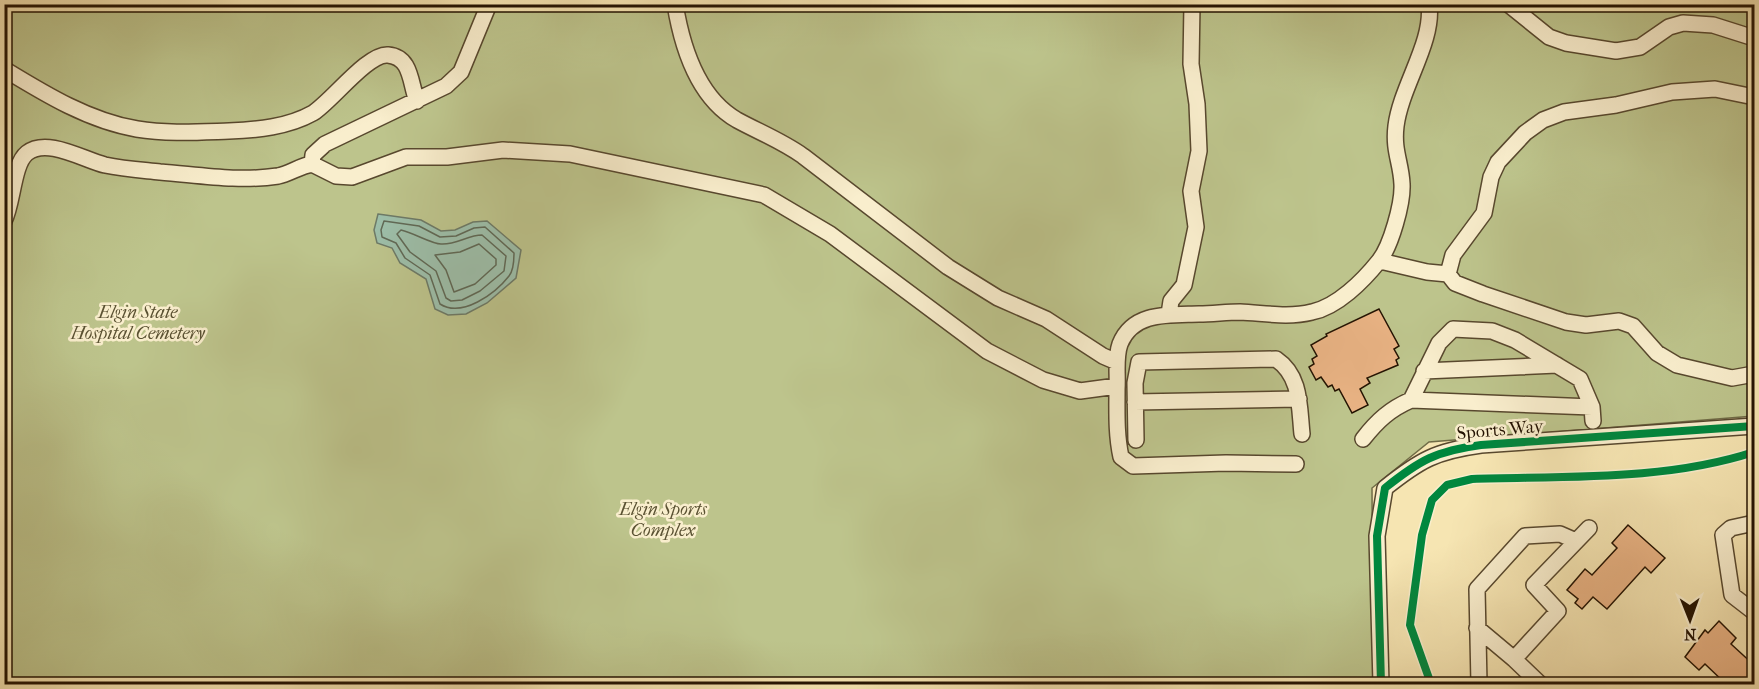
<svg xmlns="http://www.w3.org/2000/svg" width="1759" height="689" font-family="'IM FELL French Canon',serif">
	<rect width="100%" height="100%" fill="#f6e5b2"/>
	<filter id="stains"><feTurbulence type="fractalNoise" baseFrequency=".00333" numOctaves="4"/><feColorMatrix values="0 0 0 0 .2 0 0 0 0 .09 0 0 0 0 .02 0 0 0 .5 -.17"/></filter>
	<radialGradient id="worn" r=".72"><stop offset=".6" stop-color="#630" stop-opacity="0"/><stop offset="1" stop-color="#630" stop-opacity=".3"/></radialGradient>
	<path fill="#bdc48c" stroke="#706c47" stroke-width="1.5" d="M4,5H1754V416L1429,442L1372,488L1373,684H5Z"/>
	<path fill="#9dbfaa" stroke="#6d7a67" stroke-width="1.5" d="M378,214L421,220L441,231L455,230L473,222L487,221L521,250L516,278L487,303L466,314L448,315L435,309L426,279L400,263L392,248L377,243L374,230Z"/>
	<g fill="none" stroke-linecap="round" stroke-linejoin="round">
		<path stroke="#606956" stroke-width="1.5" d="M384,221L419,226L440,237L456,236L474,228L485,227L514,253C514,260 514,270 509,276C495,294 462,318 440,304L430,275L405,258L396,243L382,237L381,230Z
			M401,230C414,233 432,244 441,244C456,245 468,235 482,235L506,256L504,271L480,291L462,300L451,301L446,298L436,271L410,252L397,234Z
			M479,244L496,259V265L475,284L454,292L446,270L435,255L460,252Z"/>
	</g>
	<path fill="#e9b384" stroke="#241302" stroke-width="1.5" d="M1379,309L1399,346L1394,349L1399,358L1396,360L1398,365L1367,378L1370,383L1360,389L1368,405L1352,413L1339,389L1335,391L1332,385L1328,387L1321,377L1316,380L1309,367L1314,364L1312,359L1317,356L1311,345L1327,336L1326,334Z
		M1628,525L1665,558L1651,573L1645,567L1607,609L1593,597L1582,609L1575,603L1578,599L1567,590L1585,569L1592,575L1617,548L1612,543Z
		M1719,621L1736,638L1731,644L1755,666V684H1726L1705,664L1699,670L1685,657L1705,630L1708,633Z"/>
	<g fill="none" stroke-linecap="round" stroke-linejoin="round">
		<g stroke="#58482e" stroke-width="18">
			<path id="minor" d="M489,4L461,72L446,86L325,144L313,155L312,164L336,176L352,177L406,157H447L503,150L570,154L764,195L830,234L987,351L1043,380L1080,391L1117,386
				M675,4C682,47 697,97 737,120C759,132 782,141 803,156L948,267L998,298L1046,319L1103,356L1117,362
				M1508,4L1549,37L1566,43L1616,51L1640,47L1669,27L1683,23L1713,25L1754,38
				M4,69C45,94 89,121 137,129C167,134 198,132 229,131C257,130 288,127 313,113C332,101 368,53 388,55C412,57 410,84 417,101
				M4,221C13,204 13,164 27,153C47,137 84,160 105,165C124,169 141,170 160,172C199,175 239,182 278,176C289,174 300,166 312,164
				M1380,261L1427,272L1448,274L1455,283L1483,294L1566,322L1586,325L1619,321L1633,326L1657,353L1677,365L1732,378L1754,374
				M1448,274L1453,255L1484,213L1491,177L1498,162L1525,133L1543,120L1564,112L1616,105L1672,92L1715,89L1754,97
				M1169,314L1171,301L1184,285L1196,227L1191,191L1199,151L1197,104L1191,64L1192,4
				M1424,371L1557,365
				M1411,400L1439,343L1453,329L1492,331L1515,340L1580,379L1592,407
				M1135,402L1299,399
				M1363,439C1377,421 1390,409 1411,400L1592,407L1593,421
				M1136,440L1135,383L1139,362L1276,359C1301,376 1299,405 1302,434
				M1296,464L1226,463L1133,466L1121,457C1116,434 1117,412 1117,389C1118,374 1115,358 1120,344C1133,311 1170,315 1199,314C1213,314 1226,312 1240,312C1264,313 1288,318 1312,312C1337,307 1363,281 1379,261C1391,246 1403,203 1402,184C1401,162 1393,151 1396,126C1401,86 1434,42 1429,4
				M1754,523L1731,528L1723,535L1732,595L1754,612
				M1477,628L1514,659
				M1381,684L1377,536L1385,488C1420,460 1436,451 1481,445L1754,426
				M1479,684L1477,589L1525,536L1560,534L1576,541
				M1540,684L1514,659L1558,611L1534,585L1589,528"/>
		</g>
		<use href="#minor" stroke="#f9eecd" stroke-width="15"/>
		<g stroke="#f9eecd" stroke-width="11">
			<path id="cycleway" d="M1381,684L1377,536L1385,488C1420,460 1436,451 1481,445L1754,426
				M1431,684L1410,625L1422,535L1432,500L1447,485L1472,479C1565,476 1665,481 1754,452"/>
		</g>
		<use href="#cycleway" stroke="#00873e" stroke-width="8"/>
	</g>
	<g text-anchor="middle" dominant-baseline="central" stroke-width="5" stroke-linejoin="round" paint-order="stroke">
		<g font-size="18" font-style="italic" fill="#5a5132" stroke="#f9eecd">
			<text x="138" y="312">Elgin State<tspan x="138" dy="21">Hospital Cemetery</tspan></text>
			<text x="663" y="509">Elgin Sports<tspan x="663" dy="21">Complex</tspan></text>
		</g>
		<g font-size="18" fill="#241302" stroke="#f9eecd">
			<text transform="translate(1500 430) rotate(-5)">Sports Way</text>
		</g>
	</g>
	<rect width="1759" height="689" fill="none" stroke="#f6e5b2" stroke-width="24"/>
	<rect x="6" y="6" width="1747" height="677" fill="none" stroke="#241302" stroke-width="3"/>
	<rect x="12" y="12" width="1735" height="665" fill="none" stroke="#241302" stroke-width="1.5"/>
	<g transform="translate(1690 620) rotate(179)" stroke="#f9eecd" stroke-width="4.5" paint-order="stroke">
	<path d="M0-4.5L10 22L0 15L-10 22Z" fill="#241302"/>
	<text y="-9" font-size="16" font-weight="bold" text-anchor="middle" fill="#241302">N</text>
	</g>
	<rect width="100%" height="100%" filter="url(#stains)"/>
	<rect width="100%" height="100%" fill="url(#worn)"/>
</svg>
